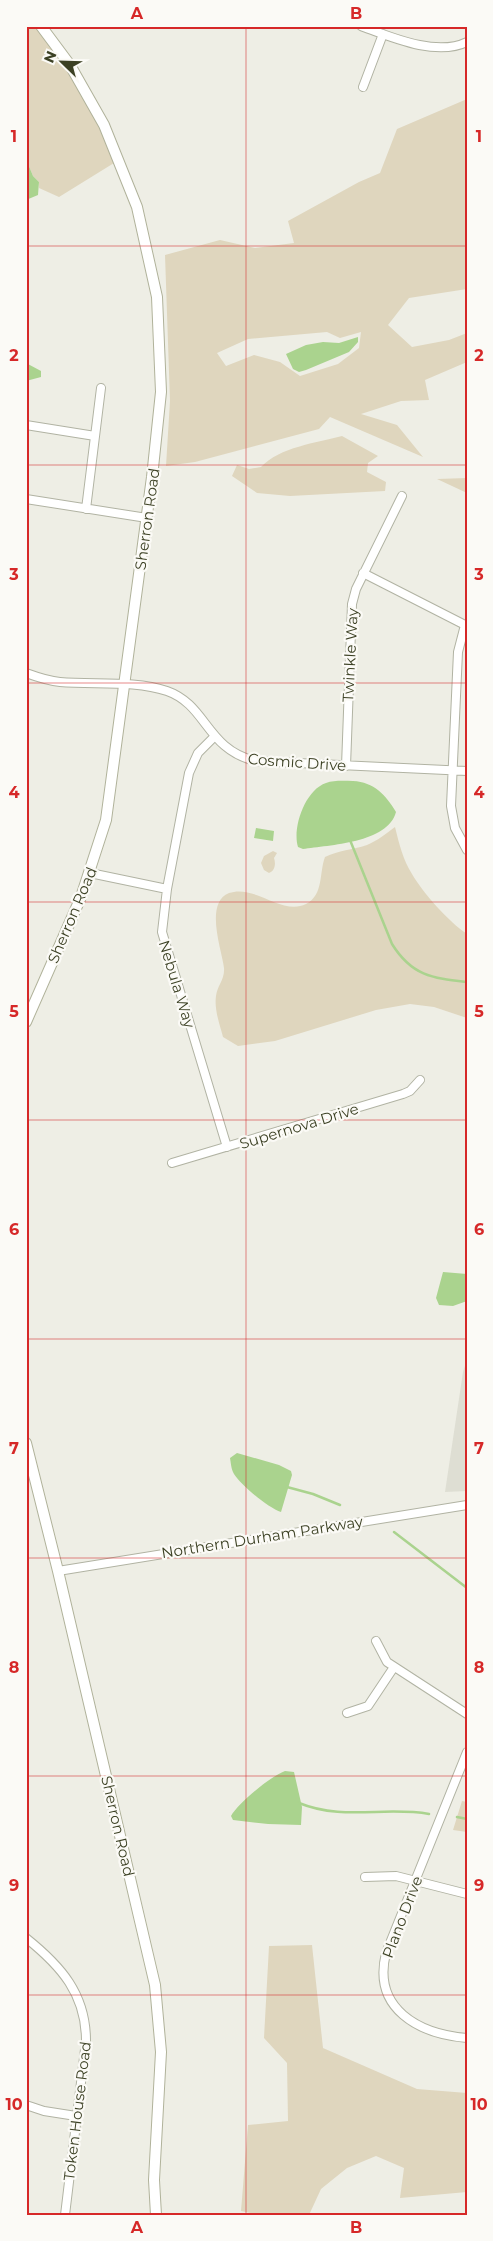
<svg xmlns="http://www.w3.org/2000/svg" width="493" height="2241" font-family="Montserrat,sans-serif">
	<rect width="100%" height="100%" fill="#eeeee5"/>
	<path fill="#deded3" d="M467,1359V1491L445,1492L463,1372Z"/>
	<path fill="#dfd6be" fill-rule="evenodd" d="M26,26H34L67,68L101,128L114,163L59,197L39,188V182L33,176L26,159Z
		M467,99V289L409,298L388,325L412,347L449,340L467,333V362L425,380L429,400L401,401L361,414L397,425L423,457L330,417L319,429L195,462L166,466L170,401L165,255L220,240L255,248L294,243L288,221L359,182L380,173L397,129ZM327,332L340,338L361,332L359,348L338,364L300,376L280,362L254,355L226,366L217,353L248,339Z
		M342,436L378,456L368,463L367,472L386,482L385,491L290,496L257,493L232,476L237,465L249,469L261,467C280,447 316,443 342,436Z
		M467,478V493L437,479Z
		M395,827C399,843 403,860 412,874C423,893 449,922 467,934V1018L434,1007L410,1004L376,1010L275,1041L238,1046L223,1037C220,1025 214,1010 216,996C217,986 225,979 224,968C222,950 204,903 229,893C255,884 282,916 306,904C324,895 319,872 325,857C339,850 352,850 367,845C377,841 387,833 395,827Z
		M273,851L277,853L274,858C276,864 275,871 269,873L264,870L261,863L264,856Z
		M462,1801L467,1802V1832L453,1830Z
		M312,1945L323,2048L417,2089L467,2093V2192L400,2198L404,2168L376,2156L347,2168L321,2189L309,2215H259L241,2211L248,2125L288,2121L287,2063L264,2038L269,1946Z"/>
	<path fill="#aad38e" d="M26,159L33,176L39,182L38,195L26,200Z
		M358,337V342L349,352L306,370L299,372L293,369L286,354L306,345L323,342L339,343Z
		M26,363L41,371V377L26,381Z
		M353,781C374,782 386,795 396,812C388,843 329,845 303,849L298,847C292,828 305,790 326,783C334,780 345,781 353,781Z
		M256,828L274,831L273,841L254,838Z
		M443,1272L467,1274V1301L453,1306L439,1305L436,1298Z
		M237,1453L279,1465L291,1471L292,1475L281,1512C268,1508 241,1485 234,1474C231,1469 231,1463 230,1458Z
		M285,1771L294,1772L302,1807L301,1825L268,1824L233,1820L231,1816C238,1803 271,1776 285,1771Z"/>
	<g fill="none" stroke-linecap="round" stroke-linejoin="round">
		<path stroke="#aad38e" stroke-width="2.5" d="M350,840L392,944C412,976 432,978 467,982
			M287,1487L313,1494L340,1505
			M394,1532L467,1588
			M299,1803C343,1821 385,1806 429,1814
			M457,1817L467,1819"/>
		<g stroke="#b1b3a3" stroke-width="10">
			<path id="street" d="M361,26C391,37 436,57 467,42
				M363,87L383,34
				M26,425L95,436
				M26,499L147,518
				M86,509L101,388
				M363,573L467,626
				M465,625L458,652L451,806L455,828L467,850
				M26,673C37,677 48,681 60,682C94,685 135,680 167,691C207,705 206,749 255,761L467,771
				M214,737L198,753L189,773L167,889L162,932L227,1147
				M346,766L352,604L356,589L402,496
				M90,873L167,889
				M172,1163L403,1094L410,1091L420,1080
				M58,1571L467,1505
				M376,1641L387,1662L467,1714
				M347,1713L368,1706L394,1667
				M467,1752L386,1953C372,2009 419,2034 467,2038
				M365,1877L396,1876L467,1894
				M26,1938C61,1966 86,1994 86,2041L65,2215
				M26,2105L44,2111L76,2116"/>
		</g>
		<g stroke="#b0b29a" stroke-width="12">
			<path id="secondary" d="M26,1022L81,897L106,820L152,477L161,392L157,297L137,207L104,125L70,65L41,26
				M26,1443L58,1571L155,1985L161,2052L154,2180L156,2215"/>
		</g>
		<use href="#street" stroke="#fff" stroke-width="8"/>
		<use href="#secondary" stroke="#fff" stroke-width="10"/>
	</g>
	<path fill="none" stroke="#d62828" stroke-width="1" stroke-opacity="0.55" d="M246,26V2215M26,246H467M26,465H467M26,683H467M26,902H467M26,1120H467M26,1339H467M26,1558H467M26,1776H467M26,1995H467"/>
	<g text-anchor="middle" dominant-baseline="central" stroke-width="4.5" stroke-linejoin="round" paint-order="stroke">
		<g font-size="15" fill="#3c4124" stroke="#fbfaf6">
			<text transform="translate(147 519) rotate(-82)">Sherron Road</text>
			<text transform="translate(350 655) rotate(-87)">Twinkle Way</text>
			<text transform="translate(297 762) rotate(4)">Cosmic Drive</text>
			<text transform="translate(72 915) rotate(-67)">Sherron Road</text>
			<text transform="translate(177 984) rotate(73)">Nebula Way</text>
			<text transform="translate(299 1126) rotate(-17)">Supernova Drive</text>
			<text transform="translate(262 1537) rotate(-9)">Northern Durham Parkway</text>
			<text transform="translate(118 1826) rotate(77)">Sherron Road</text>
			<text transform="translate(402 1917) rotate(-69)">Plano Drive</text>
			<text transform="translate(77 2111) rotate(-83)">Token House Road</text>
		</g>
	</g>
	<rect width="493" height="2241" fill="none" stroke="#fbfaf6" stroke-width="55"/>
	<g transform="translate(62 62) rotate(293)" stroke="#fbfaf6" stroke-width="4" paint-order="stroke">
	<path d="M0-4L9 19L0 12L-9 19Z" fill="#3c4124"/>
	<text y="-8" font-size="14" font-weight="bold" text-anchor="middle" fill="#3c4124">N</text>
	</g>
	<rect x="28" y="28" width="438" height="2186" fill="none" stroke="#d62828" stroke-width="2"/>
	<g font-size="16" text-anchor="middle" font-weight="bold" fill="#d62828">
		<text x="137" y="19">A</text>
		<text x="356" y="19">B</text>
		<text x="14" y="142">1</text>
		<text x="479" y="142">1</text>
		<text x="14" y="361">2</text>
		<text x="479" y="361">2</text>
		<text x="14" y="580">3</text>
		<text x="479" y="580">3</text>
		<text x="14" y="798">4</text>
		<text x="479" y="798">4</text>
		<text x="14" y="1017">5</text>
		<text x="479" y="1017">5</text>
		<text x="14" y="1235">6</text>
		<text x="479" y="1235">6</text>
		<text x="14" y="1454">7</text>
		<text x="479" y="1454">7</text>
		<text x="14" y="1673">8</text>
		<text x="479" y="1673">8</text>
		<text x="14" y="1891">9</text>
		<text x="479" y="1891">9</text>
		<text x="14" y="2110">10</text>
		<text x="479" y="2110">10</text>
		<text x="137" y="2233">A</text>
		<text x="356" y="2233">B</text>
	</g>
</svg>
